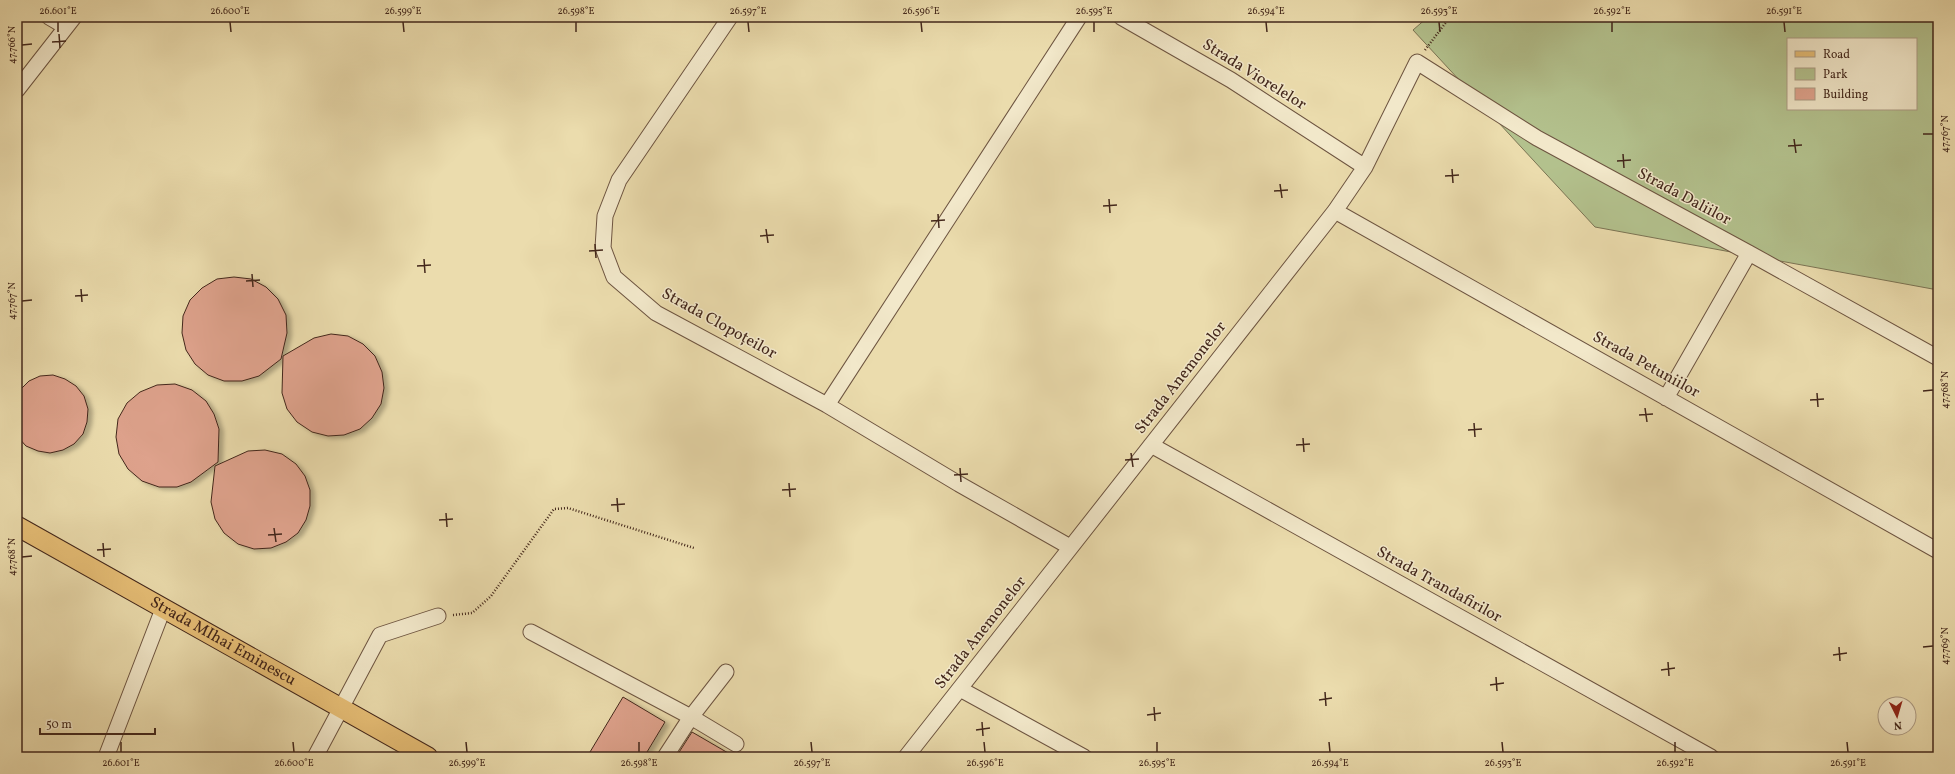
<svg xmlns="http://www.w3.org/2000/svg" width="1955" height="774" font-family="Vollkorn,serif">
	<defs>
		<filter id="shadow"><feDropShadow dx="4.5" dy="2.5" stdDeviation="2" flood-color="#0004"/></filter>
	</defs>
	<rect width="100%" height="100%" fill="#ebdcad"/>
	<filter id="stains"><feTurbulence type="fractalNoise" baseFrequency=".005" numOctaves="4"/><feColorMatrix values="0 0 0 0 .2 0 0 0 0 .09 0 0 0 0 .02 0 0 0 .5 -.17"/></filter>
	<radialGradient id="worn" r=".72"><stop offset=".6" stop-color="#630" stop-opacity="0"/><stop offset="1" stop-color="#630" stop-opacity=".3"/></radialGradient>
	<path fill="#b3c18d" stroke="#7b7454" fill-rule="evenodd" d="M1428,17H1938V290L1595,227L1413,30ZM1788,39H1916V109H1788Z"/>
	<path fill="#dea28c" stroke="#43271b" filter="url(#shadow)" d="M234,277L251,279L266,287L278,299L286,315L287,333L281,359L259,376L242,381H224L208,375L195,364L186,350L182,333L183,316L190,300L202,288L217,279Z
		M331,334L348,336L363,344L375,356L382,372L384,388L381,404L372,418L360,429L344,435L328,436L312,432L297,422L287,409L282,393L283,356L314,338Z
		M53,375L65,379L76,386L84,396L88,409L87,422L83,434L74,444L63,450L50,453L38,451L26,446L17,436V393L29,381L40,376Z
		M175,384L192,390L206,401L214,414L219,429L218,462L191,482L177,487H159L142,481L128,469L119,454L116,437L118,419L127,403L140,392L157,385Z
		M265,450L282,454L296,464L305,476L310,490V506L306,520L298,533L286,542L271,548L254,549L238,544L224,533L215,519L211,502L215,466L248,451Z
		M623,697L665,722L644,757H587Z
		M692,732L735,757H676Z"/>
	<g fill="none" stroke-linecap="round" stroke-linejoin="round">
		<g stroke="#6d5440" stroke-width="17">
			<path id="minor" d="M49,17L66,27
				M730,17L619,180L605,216L603,248L614,277L656,313L827,405L959,484L1070,547
				M1121,17L1231,80L1365,167
				M17,90L74,17
				M1335,211L1938,551
				M1666,398L1749,253
				M827,405L1079,17
				M1151,445L1711,757
				M531,632L691,717L736,744
				M960,689L1084,757
				M106,757L163,609
				M315,757L380,635L438,616
				M665,757L691,717L726,672
				M906,757L1335,211L1365,167L1417,62L1537,138L1749,253L1938,358"/>
		</g>
		<g stroke="#43271b" stroke-width="21">
			<g id="major">
				<path id="s1" d="M17,526L428,757"/>
			</g>
		</g>
		<path stroke="#43271b" stroke-width="2.5" stroke-dasharray="1 2" stroke-linecap="butt" d="M1425,50L1450,17
			M453,615L472,613L491,596L554,509L568,508L694,548"/>
		<use href="#minor" stroke="#f2e8ca" stroke-width="15"/>
		<use href="#major" stroke="#e6be76" stroke-width="19"/>
	</g>
	<path fill="none" stroke="#43271b" stroke-width="1.5" d="M58,22V32M230,22L231,32M403,22L404,32M576,22V32M748,22L749,32M921,22L922,32M1094,22V32M1266,22L1267,32M1439,22L1440,32M1612,22V32M1784,22L1785,32M59,34L60,48M52,42L66,41M22,45L32,44M1923,134H1933M1794,139L1796,153M1788,146L1802,145M1623,154L1624,168M1617,161L1631,160M1452,169L1453,183M1445,176L1459,175M1280,184L1282,198M1274,191L1288,190M1109,199L1110,213M1103,206L1117,205M938,214L939,228M931,221L945,220M766,229L768,243M760,236L774,235M595,244L596,258M589,251L603,250M424,259L425,273M417,266L431,265M252,274L253,287M246,281L260,280M81,289L82,302M75,296L88,295M22,301L32,300M1923,391L1933,390M1817,393L1818,407M1810,400L1824,399M1645,408L1647,422M1639,415L1653,414M1474,423L1475,437M1468,430L1482,429M1303,438L1304,452M1296,445L1310,444M1131,453L1133,467M1125,460L1139,459M960,468L961,482M954,475L968,474M789,483L790,497M782,490L796,489M617,498L618,512M611,505L625,504M446,513L447,527M439,520L453,519M274,528L276,542M268,535L282,534M103,543L104,557M97,550L111,549M22,557L32,556M1839,647L1840,661M1923,647L1933,646M1833,655L1847,653M1668,662L1669,676M1661,670L1675,668M1496,677L1497,691M1490,685L1504,683M1325,692L1326,706M1319,700L1332,698M1154,707L1155,721M1147,715L1161,713M982,722L983,736M976,730L990,728M121,742V752M293,742L294,752M466,742L467,752M639,742V752M811,742L812,752M984,742L985,752M1157,742V752M1329,742L1330,752M1502,742L1503,752M1675,742V752M1847,742L1848,752"/>
	<g text-anchor="middle" dominant-baseline="central" stroke-width="3" stroke-linejoin="round" paint-order="stroke">
		<g font-size="16" fill="#43271b" stroke="#f2e8ca">
			<text transform="translate(1254 75) rotate(32)">Strada Viorelelor</text>
			<text transform="translate(1684 197) rotate(28)">Strada Daliilor</text>
			<text transform="translate(719 324) rotate(29)">Strada Clopoțeilor</text>
			<text transform="translate(1646 365) rotate(29)">Strada Petuniilor</text>
			<text transform="translate(1181 378) rotate(-52)">Strada Anemonelor</text>
			<text transform="translate(1439 585) rotate(29)">Strada Trandafirilor</text>
			<text transform="translate(981 633) rotate(-52)">Strada Anemonelor</text>
			<text stroke="none"><textPath href="#s1" startOffset="236">Strada MIhai Eminescu</textPath></text>
		</g>
	</g>
	<rect width="1955" height="774" fill="none" stroke="#ebdcad" stroke-width="44"/>
	<rect x="1787" y="38" width="130" height="72" fill="#f2e8ca" stroke="#ac9b84"/>
	<rect x="1795" y="51" width="20" height="6" fill="#e6be76" stroke="#ac9b84"/>
	<text x="1823" y="58" font-size="12" fill="#43271b">Road</text>
	<rect x="1795" y="68" width="20" height="12" fill="#b3c18d" stroke="#ac9b84"/>
	<text x="1823" y="78" font-size="12" fill="#43271b">Park</text>
	<rect x="1795" y="88" width="20" height="12" fill="#dea28c" stroke="#ac9b84"/>
	<text x="1823" y="98" font-size="12" fill="#43271b">Building</text>
	<g transform="translate(1897 716) rotate(175)"><circle r="19" fill="#f2e8ca" stroke="#ac9b84"/>
	<path d="M0-3L7 15L0 10L-7 15Z" fill="#8f2418"/>
	<text y="-6" font-size="11" font-weight="bold" text-anchor="middle" fill="#43271b">N</text>
	</g>
	<path d="M40 728v6h115v-6" fill="none" stroke="#43271b" stroke-width="2"/>
	<text x="46" y="728" font-size="12" fill="#43271b" stroke="#f2e8ca" stroke-width="3" paint-order="stroke">50 m</text>
	<rect x="22" y="22" width="1911" height="730" fill="none" stroke="#43271b" stroke-width="1.5"/>
	<g font-size="10" text-anchor="middle" fill="#43271b">
		<text x="58" y="14">26.601°E</text>
		<text x="230" y="14">26.600°E</text>
		<text x="403" y="14">26.599°E</text>
		<text x="576" y="14">26.598°E</text>
		<text x="748" y="14">26.597°E</text>
		<text x="921" y="14">26.596°E</text>
		<text x="1094" y="14">26.595°E</text>
		<text x="1266" y="14">26.594°E</text>
		<text x="1439" y="14">26.593°E</text>
		<text x="1612" y="14">26.592°E</text>
		<text x="1784" y="14">26.591°E</text>
		<text transform="translate(11 45) rotate(-90)" y="4">47.766°N</text>
		<text transform="translate(1944 134) rotate(-90)" y="4">47.767°N</text>
		<text transform="translate(11 301) rotate(-90)" y="4">47.767°N</text>
		<text transform="translate(1944 390) rotate(-90)" y="4">47.768°N</text>
		<text transform="translate(11 557) rotate(-90)" y="4">47.768°N</text>
		<text transform="translate(1944 646) rotate(-90)" y="4">47.769°N</text>
		<text x="121" y="766">26.601°E</text>
		<text x="294" y="766">26.600°E</text>
		<text x="467" y="766">26.599°E</text>
		<text x="639" y="766">26.598°E</text>
		<text x="812" y="766">26.597°E</text>
		<text x="985" y="766">26.596°E</text>
		<text x="1157" y="766">26.595°E</text>
		<text x="1330" y="766">26.594°E</text>
		<text x="1503" y="766">26.593°E</text>
		<text x="1675" y="766">26.592°E</text>
		<text x="1848" y="766">26.591°E</text>
	</g>
	<rect width="100%" height="100%" filter="url(#stains)"/>
	<rect width="100%" height="100%" fill="url(#worn)"/>
</svg>
